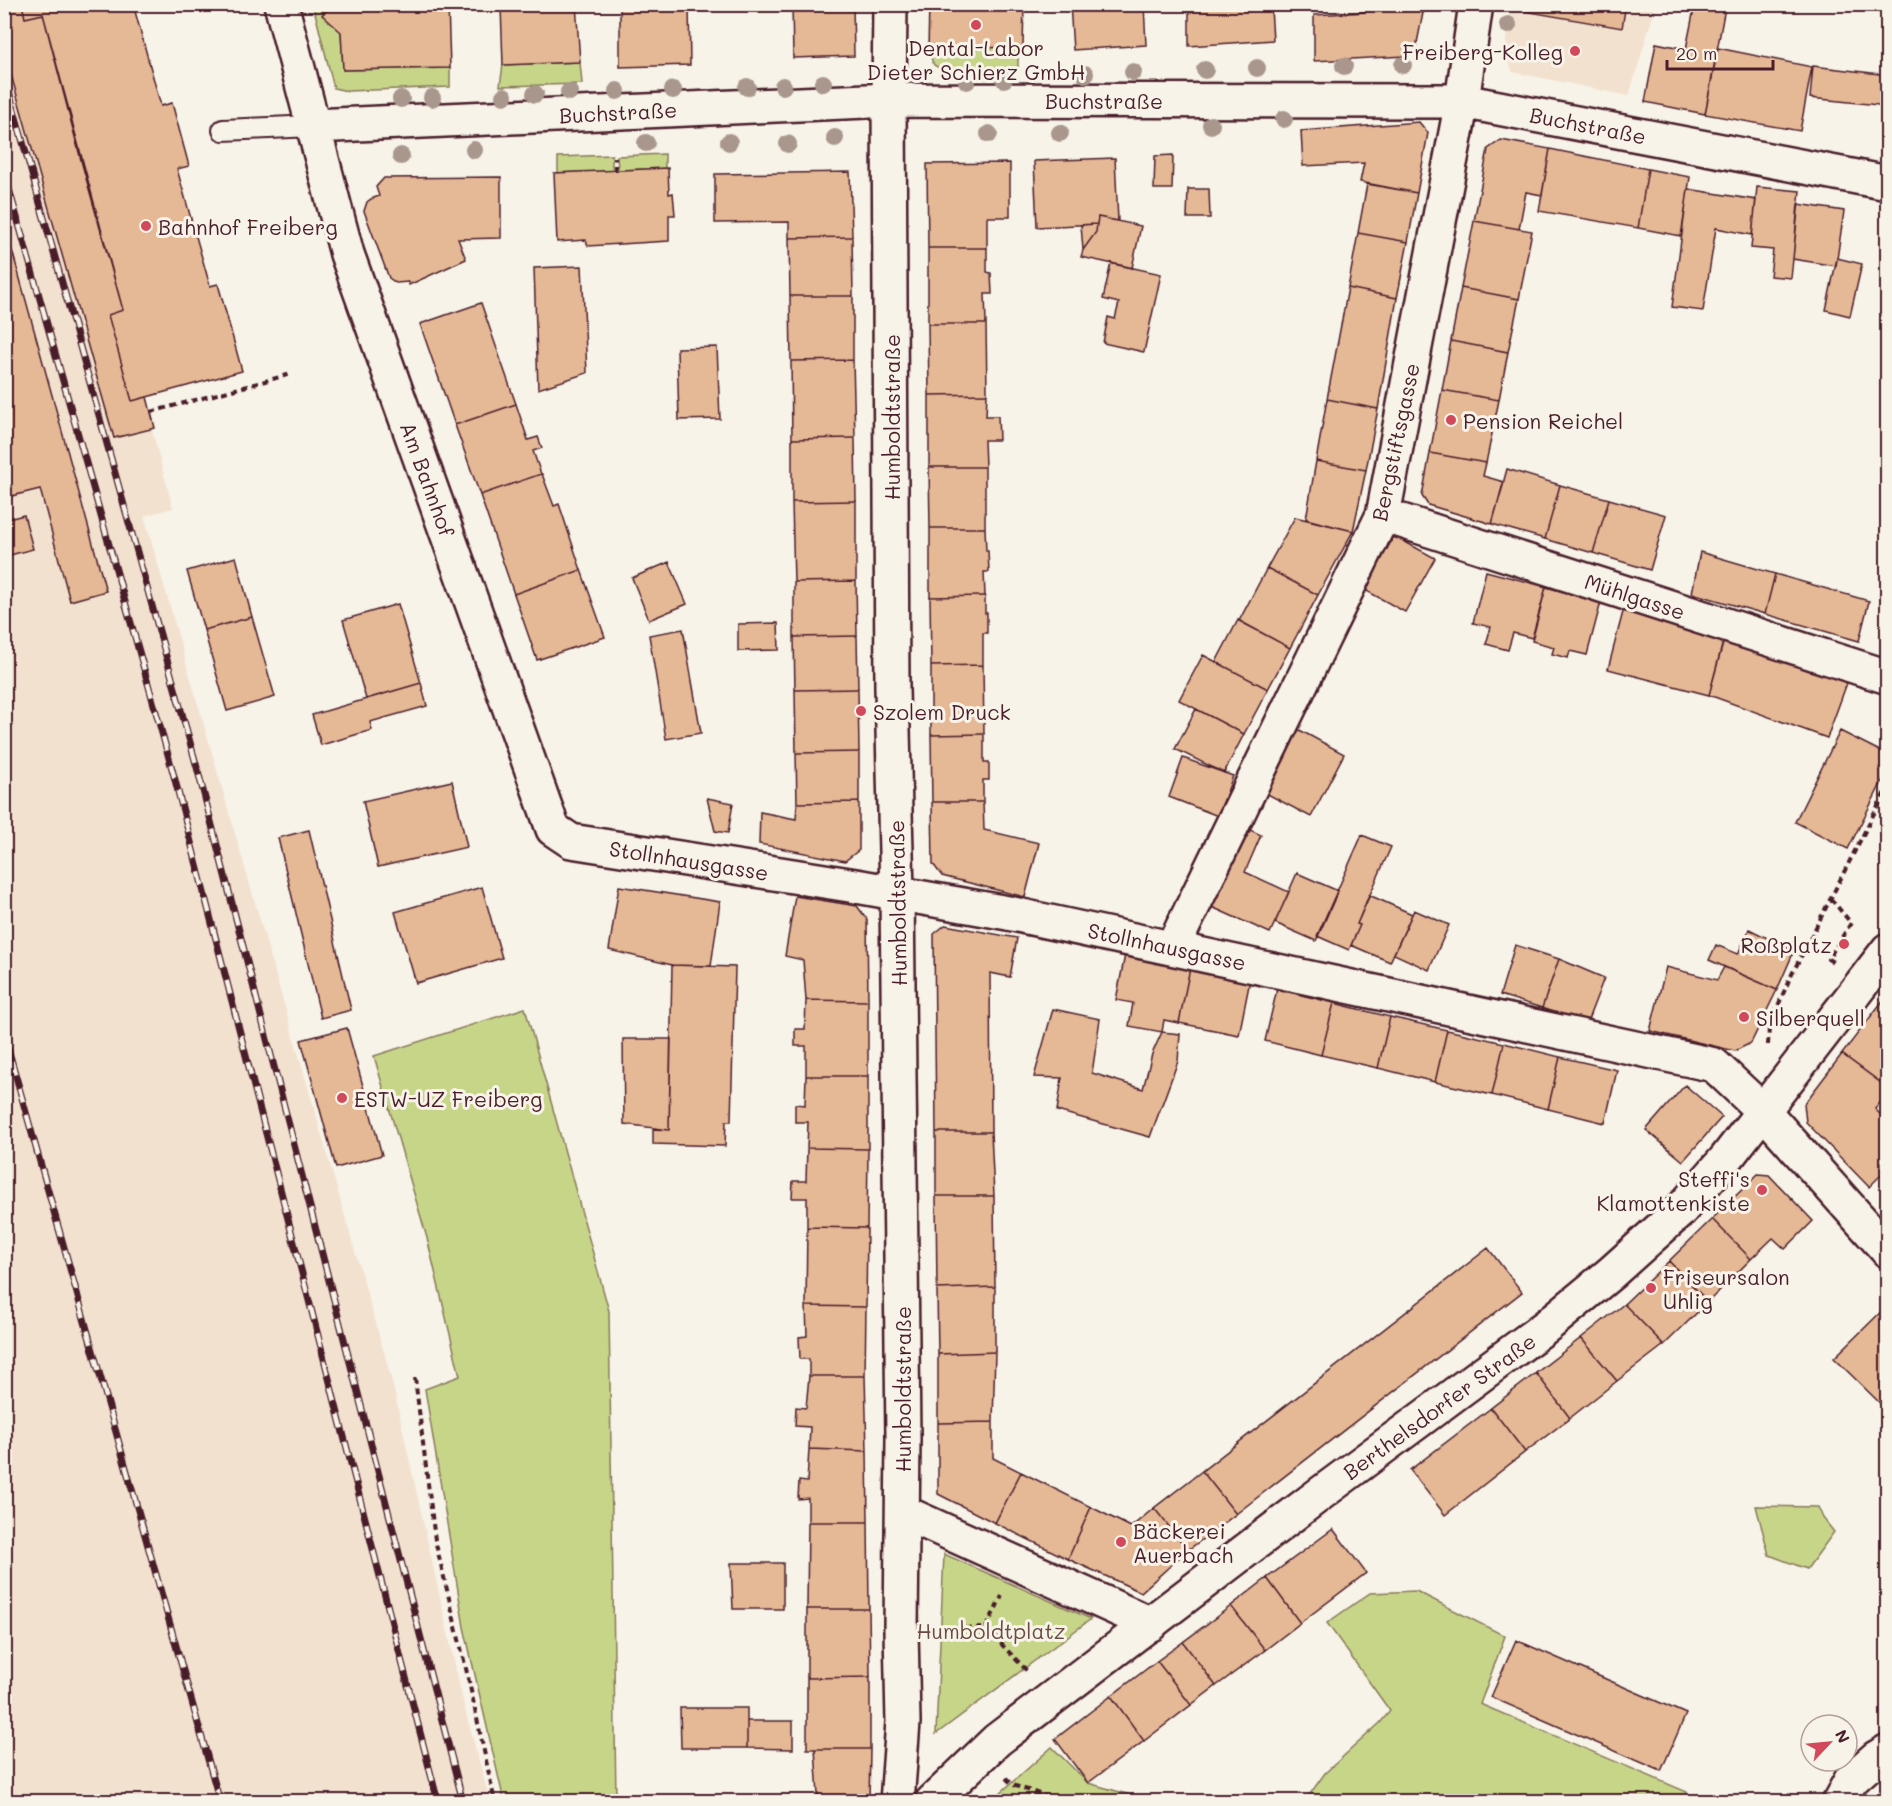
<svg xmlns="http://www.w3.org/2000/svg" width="1892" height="1806" font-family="Mali,sans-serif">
	<rect width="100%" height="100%" fill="#f7f3e8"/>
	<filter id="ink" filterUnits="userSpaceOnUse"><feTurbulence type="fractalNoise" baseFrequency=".0167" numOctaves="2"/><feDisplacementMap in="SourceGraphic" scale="12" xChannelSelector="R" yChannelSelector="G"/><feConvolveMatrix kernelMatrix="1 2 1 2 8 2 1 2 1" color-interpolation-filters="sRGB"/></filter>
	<g filter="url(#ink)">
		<path fill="#f2e1cf" d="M36,4L173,508L144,516L391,1377L465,1710L490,1801L5,1802L4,5Z
			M1512,5H1656L1629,96L1513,72L1508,61L1506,40Z"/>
		<path fill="#c7d589" stroke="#887a5a" stroke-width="1.5" d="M313,5H328L329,8L341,32L343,70L450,68V87L347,91L334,88Z
			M1018,46V67L944,71L934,65L928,51Z
			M580,62L582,84L500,86L503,65Z
			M665,154V168L618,170L617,156Z
			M612,155V171L558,173V157Z
			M525,1008L609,1311L616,1801H504L464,1627L425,1389L460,1376L427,1238L374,1056Z
			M1756,1506L1818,1507L1823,1518L1834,1532L1807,1569L1769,1555Z
			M944,1554L1091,1619L936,1734Z
			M1416,1591L1505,1636L1480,1704L1687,1792L1682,1801H1305L1325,1773L1380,1723L1390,1711L1327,1623L1370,1593Z
			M1052,1747L1088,1783L1152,1801L990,1802Z"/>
		<path fill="#e5b896" stroke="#4a1f2b" stroke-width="1.5" d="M4,4H22L25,18L43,14L123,310L108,315L132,401L147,397L155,428L114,438L4,50Z
			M22,4H133L161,106L172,103L189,166L177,169L210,286L218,284L242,371L132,401L108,315L123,310L82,164L43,14L25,18Z
			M332,4H350L353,8H370V4H397L398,7L448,4L450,68L343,70L341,32L322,15Z
			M523,4H576L580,62L503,65L501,6Z
			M620,4H689L690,65L620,67Z
			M792,4H853L854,56L793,58Z
			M929,4H1024L1023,46L928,51Z
			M1070,4H1144L1146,45L1073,50Z
			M1189,4H1296V7L1271,8L1273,40L1189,46Z
			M1365,4H1399L1423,13L1416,48L1406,56L1314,61V15L1364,12Z
			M1399,4H1426L1423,13Z
			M1525,4H1626L1622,28L1524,11Z
			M1695,4L1725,8L1705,114L1645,102L1656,43L1686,49Z
			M1718,48L1812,67L1800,131L1705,114Z
			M1813,66L1888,75V106L1810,98Z
			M1419,122L1428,133L1417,193L1360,182L1364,163L1303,166L1301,131Z
			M1501,140L1550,149L1542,195L1526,192L1519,229L1474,221L1488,149Z
			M1550,149L1648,169L1638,228L1539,211Z
			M1173,155L1172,189H1154L1155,156Z
			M1115,158L1118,221L1098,217L1097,224L1037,227L1034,161Z
			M1010,163V217H987V248H928L927,164Z
			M668,168L669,194L673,193L675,215H669V241L588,246L586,240L557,242L554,173Z
			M1648,169L1690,177L1681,236L1638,228Z
			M850,172L852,237L789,238V222L715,223V174Z
			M501,177V238L458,239L466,259L409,285L408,282L396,283L389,278L364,211L367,202L371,199L379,196L376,187L384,178Z
			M1367,184L1417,193L1408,242L1358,233Z
			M1757,187L1800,191L1791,278L1770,276L1773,250L1751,248Z
			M1188,189H1209L1210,218H1187Z
			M1688,189L1756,200L1752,235L1716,228L1703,311L1672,307Z
			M1798,204L1844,211L1836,266L1793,259Z
			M1098,217L1141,226L1132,268L1081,257L1083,250L1096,232Z
			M4,221L106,591L70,601L40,489L4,498Z
			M1474,221L1532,231L1519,299L1461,288Z
			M1097,224L1096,232L1083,250L1081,225Z
			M1358,233L1408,242L1397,298L1348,288Z
			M852,237L853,296H790L789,238Z
			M928,248H987V272L991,273L992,294H985L986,324H928Z
			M1837,258L1862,264L1850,316L1826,310Z
			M1111,263L1161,274L1144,352L1103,343L1108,317L1115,319L1119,303L1103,299Z
			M582,266L587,373L538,389L534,268Z
			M1348,288L1397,298L1378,409L1327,399Z
			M1461,288L1519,299L1508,352L1451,341Z
			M790,296H853V360L791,361Z
			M481,303L516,404L455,425L420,324Z
			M928,324H986L987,394L929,395Z
			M1451,341L1508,352L1499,400L1442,390Z
			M717,347L720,419L679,420L677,348Z
			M853,360L855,438L792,439L791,361Z
			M1442,390L1499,400L1486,463L1430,453Z
			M987,394L986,416H998L999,440H984L985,467H929V395Z
			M1327,399L1378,409L1366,470L1316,461Z
			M516,404L528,440L538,437L542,448L533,451L541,474L480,495L455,425Z
			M855,438L856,501L792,502V439Z
			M1430,453L1486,463L1483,476L1504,482L1492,524L1428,505L1422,496Z
			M1316,461L1366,470L1353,531L1306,519Z
			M929,467H985V528H930Z
			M1507,469L1560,485L1545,539L1492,524Z
			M541,474H542L554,506L559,504L581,570L514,594L480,495Z
			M1560,485L1609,499L1593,553L1545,539Z
			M1609,499L1666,515L1650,570L1593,553Z
			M856,501V581L794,582L792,502Z
			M24,515L33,549L6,556L4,549V520Z
			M1295,517L1353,531L1318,595L1267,568Z
			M930,528H985L986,551H988L989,572H984L985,596L930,597Z
			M1394,536L1435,558L1405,612L1365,590Z
			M1700,552L1775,574L1765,614L1692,593Z
			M236,557L252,617L204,630L187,571Z
			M669,562L687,604L649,620L632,578Z
			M1267,568L1318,595L1290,648L1239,621Z
			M581,570L605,637L537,660L514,594Z
			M1486,571L1546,587L1532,638L1513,633L1508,650L1486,644L1491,627L1473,623Z
			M1775,574L1869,601L1859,641L1765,614Z
			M856,581L857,636L794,637V582Z
			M1546,587L1601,602L1587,655L1570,651L1568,658L1552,654L1554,647L1532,641Z
			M985,596V613H987V633H983V665L931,666L930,597Z
			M398,604L421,683L366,699L343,620Z
			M1624,608L1725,636L1709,695L1608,669Z
			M252,617L275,697L227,711L204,630Z
			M1238,620L1290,648L1268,689L1216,662Z
			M778,623L779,650L738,651V624Z
			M683,629L701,733L666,739L649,635Z
			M857,636L858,689L795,690L794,637Z
			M1724,638L1847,683L1827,738L1709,695Z
			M1203,655L1268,689L1244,734L1179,700Z
			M983,665L984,734L931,735V666Z
			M421,683L427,706L370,722L372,730L321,745L312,715Z
			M858,689L859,752L796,753L795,690Z
			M1196,709L1244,734L1224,773L1175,749Z
			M1294,727L1344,754L1311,817L1260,790Z
			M1840,731L1888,755V770L1848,849L1795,822Z
			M984,734V762H989V780H983V802H932L931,735Z
			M859,752V802L797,803L796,753Z
			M1183,758L1233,776L1218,816L1169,797Z
			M452,781L467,847L378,867L363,801Z
			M707,798L733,803L728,833L715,831Z
			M859,802V850L845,861L759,844L760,812L796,819L797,803Z
			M932,802H983L984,830L1039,843L1025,897L942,876L933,864Z
			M1240,825L1261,835L1245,872L1289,892L1270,933L1205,904Z
			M309,830L351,1010L321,1018L278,838Z
			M1362,835L1391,847L1357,924L1360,925L1349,950L1317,936Z
			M1297,873L1338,891L1316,941L1275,923Z
			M619,886L720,902L711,966L672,965L609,950Z
			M482,887L502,958L416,983L395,912Z
			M1369,895L1412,914L1390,962L1351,945L1360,925L1357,924Z
			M795,896L857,906L867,919L868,1001L806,1000L803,960L785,956Z
			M1414,910L1449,925L1429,970L1394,954Z
			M945,925L1017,938L1010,977L990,973L991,1132H936L934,934Z
			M1749,929L1794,951L1777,990L1709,960L1716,945L1738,954Z
			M1515,945L1559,959L1542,1008L1500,995Z
			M1125,955L1190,968L1179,1023L1164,1020L1162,1032L1129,1026L1133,1003L1116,1000Z
			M1559,959L1604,978L1586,1025L1542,1008Z
			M672,965L735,967L731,1121H726L725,1146L653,1144V1129L669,1130Z
			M1666,967L1717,980L1724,967L1777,990L1751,1043L1735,1051L1650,1031Z
			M1190,968L1250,980L1239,1035L1179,1023Z
			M1277,989L1334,1003L1321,1055L1265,1041Z
			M1888,994V1088L1842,1054Z
			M806,1000L868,1001V1076H806V1046H795V1029H805Z
			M1334,1003L1390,1017L1378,1068L1321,1055Z
			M1053,1009L1100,1019L1092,1073L1143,1089L1152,1054L1162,1032L1180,1034L1178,1061L1150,1137L1057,1111L1062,1078L1034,1077Z
			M1390,1017L1447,1030L1435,1082L1378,1068Z
			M347,1028L382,1155L336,1168L301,1040Z
			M1447,1030L1504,1043L1492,1095L1435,1082Z
			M623,1039H671L669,1130L624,1124Z
			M1504,1043L1560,1057L1548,1109L1492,1095Z
			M1842,1054L1888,1088V1093L1875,1109L1888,1122V1168L1869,1187L1806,1122L1804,1104Z
			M1560,1057L1617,1070L1605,1123L1548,1109Z
			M806,1076H868V1149L807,1148L808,1122H795V1104L805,1105Z
			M1685,1085L1722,1117L1683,1161L1646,1130Z
			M936,1132H991L994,1196H936Z
			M807,1148L868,1149L867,1228L807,1227V1198H792L793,1181H806Z
			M1758,1174L1769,1175L1813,1221L1785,1249L1773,1238L1751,1259L1712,1219Z
			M936,1196H994L995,1287L937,1289Z
			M1712,1219L1751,1259L1708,1302L1669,1261Z
			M807,1227L867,1228L866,1307L806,1306Z
			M1488,1248L1522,1292L1236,1514L1202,1471Z
			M1669,1261L1708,1302L1664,1345L1624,1304Z
			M995,1287V1352L938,1354L937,1289Z
			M1624,1304L1664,1345L1617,1381L1581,1338Z
			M806,1306L866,1307L865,1376H809V1359H800L799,1337L807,1336Z
			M1887,1306H1888V1411L1834,1358Z
			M1581,1338L1617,1381L1570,1418L1536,1373Z
			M995,1352L993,1422L938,1423V1354Z
			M1536,1373L1570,1418L1525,1452L1491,1408Z
			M809,1376H865L867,1451L809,1449L810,1427L795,1426L796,1407L806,1408Z
			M1491,1408L1525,1452L1445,1515L1410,1470Z
			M993,1422V1458L1021,1472L995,1523L938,1494V1423Z
			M809,1449L867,1451L868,1522H808V1498L798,1499L799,1481L807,1482Z
			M1202,1471L1236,1514L1188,1550L1154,1508Z
			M1021,1472L1091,1507L1068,1559L995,1523Z
			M1091,1507L1131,1527L1154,1508L1188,1550L1141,1592L1068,1559Z
			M808,1522H868L869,1609H807Z
			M1333,1529L1366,1573L1300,1623L1267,1578Z
			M731,1563H783V1609H733Z
			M1267,1578L1300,1623L1265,1650L1231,1606Z
			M1231,1606L1265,1650L1216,1686L1183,1642Z
			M807,1609H869L870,1677L807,1678Z
			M1516,1640L1686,1714L1661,1771L1491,1697Z
			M1183,1642L1216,1686L1191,1705L1157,1661Z
			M1157,1661L1191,1705L1144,1741L1111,1696Z
			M870,1677V1749H807V1678Z
			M1111,1696L1144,1741L1088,1783L1055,1739Z
			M680,1708H747V1748H681Z
			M747,1721H793V1749L747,1748Z
			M815,1749H870L869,1802H810L818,1795Z
			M1888,1790V1802H1875Z"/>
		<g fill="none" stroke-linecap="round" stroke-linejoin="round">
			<g stroke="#4a1f2b" stroke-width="24">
				<path id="service" d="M223,130L313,126"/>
			</g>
			<g stroke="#4a1f2b" stroke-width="38">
				<path id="minor" d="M281,4L347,254L553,829L571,841L856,886L1008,913L1714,1065L1764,1112L1888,1251
					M890,4L889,100L892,689L897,893L903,1438L901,1630L903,1722L897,1802
					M313,126L889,100L1462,101L1888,183
					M1383,515L1888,677
					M1173,947L1383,515L1462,101L1476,4
					M903,1512L1151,1624
					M1839,1802L1851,1780L1876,1758L1888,1751"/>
			</g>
			<g stroke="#4a1f2b" stroke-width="38">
				<path id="tertiary" d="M932,1802L997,1740L1320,1494L1548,1325L1611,1273L1679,1212L1725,1160L1888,950"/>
			</g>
			<path stroke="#4a1f2b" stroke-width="4" stroke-dasharray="6 4.5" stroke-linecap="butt" d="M757,10L792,9
				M615,171V157
				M151,412L291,374
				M1831,899L1851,923L1828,959L1836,964
				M1768,1045L1769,1027L1789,980L1888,786
				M415,1378L435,1540L468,1677L495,1802
				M986,1628L1029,1673
				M934,1629L986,1628L1002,1596
				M1006,1778L1013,1785L1063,1802"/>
			<use href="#service" stroke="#f7f3e8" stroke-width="20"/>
			<use href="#minor" stroke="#f7f3e8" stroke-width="33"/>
			<use href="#tertiary" stroke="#f7f3e8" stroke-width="33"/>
			<g stroke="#4a1f2b" stroke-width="7">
				<path id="rail" d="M4,74L198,771L463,1802
					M4,171L174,776L438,1802
					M4,1034L220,1802"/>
			</g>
			<use href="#rail" stroke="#f7f3e8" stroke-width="4.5" stroke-dasharray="14" stroke-linecap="butt"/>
		</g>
		<g fill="#a9978d">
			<circle cx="1508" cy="25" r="9"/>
			<circle cx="1403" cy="65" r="9"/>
			<circle cx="1344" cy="66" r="9"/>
			<circle cx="1257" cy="68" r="9"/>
			<circle cx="1205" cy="70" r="9"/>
			<circle cx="1133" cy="72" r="9"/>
			<circle cx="1085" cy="74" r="9"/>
			<circle cx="1004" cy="79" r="9"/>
			<circle cx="967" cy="81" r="9"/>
			<circle cx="823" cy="83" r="9"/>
			<circle cx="783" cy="86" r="9"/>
			<circle cx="747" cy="87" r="9"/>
			<circle cx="673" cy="90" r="9"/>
			<circle cx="617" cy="91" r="9"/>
			<circle cx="569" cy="92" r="9"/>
			<circle cx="535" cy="94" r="9"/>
			<circle cx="504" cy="96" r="9"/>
			<circle cx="432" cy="98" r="9"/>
			<circle cx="401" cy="99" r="9"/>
			<circle cx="1284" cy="119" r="9"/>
			<circle cx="1211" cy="125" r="9"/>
			<circle cx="1060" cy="133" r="9"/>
			<circle cx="989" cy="134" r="9"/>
			<circle cx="835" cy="138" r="9"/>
			<circle cx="729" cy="142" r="9"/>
			<circle cx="646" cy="143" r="9"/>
			<circle cx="788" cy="144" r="9"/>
			<circle cx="474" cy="150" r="9"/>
			<circle cx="401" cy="156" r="9"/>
		</g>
	</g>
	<g fill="#d1495b" stroke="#f7f3e8" stroke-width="2">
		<circle cx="976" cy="25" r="6"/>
		<circle cx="1575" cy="51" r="6"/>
		<circle cx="146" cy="226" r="6"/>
		<circle cx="1451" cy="420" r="6"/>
		<circle cx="861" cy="711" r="6"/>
		<circle cx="1844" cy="944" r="6"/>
		<circle cx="1744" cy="1017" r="6"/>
		<circle cx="342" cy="1098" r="6"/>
		<circle cx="1762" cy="1190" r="6"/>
		<circle cx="1651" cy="1288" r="6"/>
		<circle cx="1121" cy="1542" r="6"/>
	</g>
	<g text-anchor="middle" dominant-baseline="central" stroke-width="6" stroke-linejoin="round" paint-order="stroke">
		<g font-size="21" fill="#4a1f2b" stroke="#f7f3e8" text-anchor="start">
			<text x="976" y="47" text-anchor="middle">Dental-Labor<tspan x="976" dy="24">Dieter Schierz GmbH</tspan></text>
			<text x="1563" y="51" text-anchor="end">Freiberg-Kolleg</text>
			<text x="158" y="226">Bahnhof Freiberg</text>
			<text x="1463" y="420">Pension Reichel</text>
			<text x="873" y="711">Szolem Druck</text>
			<text x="1832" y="944" text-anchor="end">Roßplatz</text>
			<text x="1756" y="1017">Silberquell</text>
			<text x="354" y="1098">ESTW-UZ Freiberg</text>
			<text x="1750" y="1178" text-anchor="end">Steffi's<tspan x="1750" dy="24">Klamottenkiste</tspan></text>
			<text x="1663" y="1276">Friseursalon<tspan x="1663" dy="24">Uhlig</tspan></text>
			<text x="1133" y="1530">Bäckerei<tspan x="1133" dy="24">Auerbach</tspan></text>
		</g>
		<g font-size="21" fill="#4a1f2b" stroke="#f7f3e8">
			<text x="1104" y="100">Buchstraße</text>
			<text transform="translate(618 112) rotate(-3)">Buchstraße</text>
			<text transform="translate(1588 125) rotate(11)">Buchstraße</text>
			<text transform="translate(891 417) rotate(-90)">Humboldtstraße</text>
			<text transform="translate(1395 442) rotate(-78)">Bergstiftsgasse</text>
			<text transform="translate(428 479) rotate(70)">Am Bahnhof</text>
			<text transform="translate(1635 596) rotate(18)">Mühlgasse</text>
			<text transform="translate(689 860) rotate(9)">Stollnhausgasse</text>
			<text transform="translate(897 903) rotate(-91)">Humboldtstraße</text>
			<text transform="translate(1167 946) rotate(12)">Stollnhausgasse</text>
			<text transform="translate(902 1389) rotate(-90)">Humboldtstraße</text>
			<text transform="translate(1439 1406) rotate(-36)">Berthelsdorfer Straße</text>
		</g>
		<g font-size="21" fill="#694c42" stroke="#f7f3e8">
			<text x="991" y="1630">Humboldtplatz</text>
		</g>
	</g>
	<rect width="1892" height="1806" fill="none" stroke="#f7f3e8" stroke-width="24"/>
	<rect x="12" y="12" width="1868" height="1782" fill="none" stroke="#4a1f2b" stroke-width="2" filter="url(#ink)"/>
	<g transform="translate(1829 1743) rotate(64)"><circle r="28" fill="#f7f3e8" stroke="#b29e9c" stroke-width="1.5"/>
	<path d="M0-4.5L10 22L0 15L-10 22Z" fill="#d1495b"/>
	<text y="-9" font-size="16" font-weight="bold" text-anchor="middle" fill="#4a1f2b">N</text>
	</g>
	<path d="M1667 60v9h106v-9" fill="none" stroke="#4a1f2b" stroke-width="3"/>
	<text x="1676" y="60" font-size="18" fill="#4a1f2b" stroke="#f7f3e8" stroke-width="4.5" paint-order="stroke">20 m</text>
</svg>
